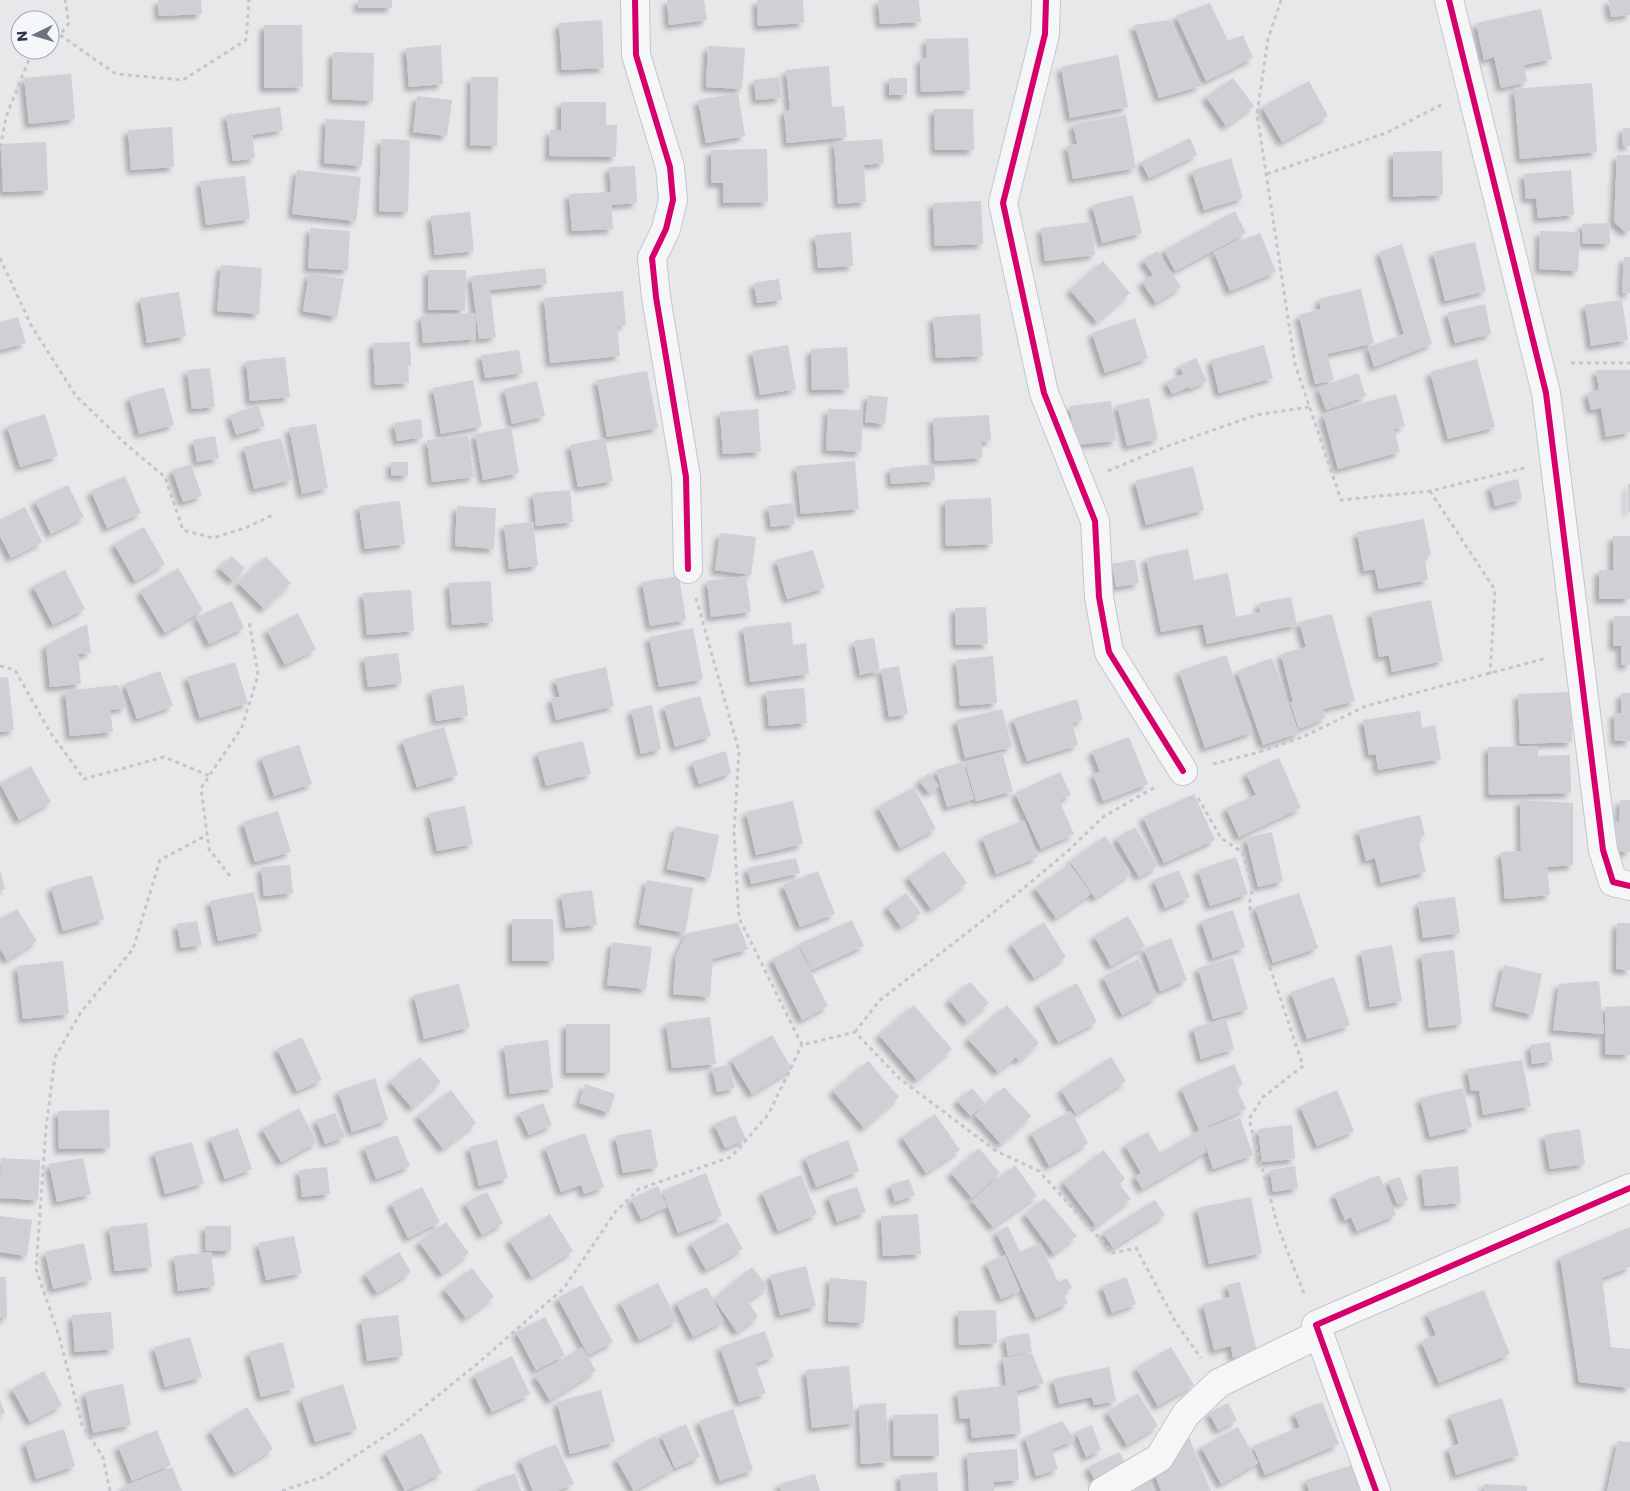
<svg xmlns="http://www.w3.org/2000/svg" width="1630" height="1491" font-family="Poppins,sans-serif">
	<defs>
		<filter id="shadow"><feDropShadow dx="-4.5" dy="4.5" stdDeviation="2.5" flood-color="#0004"/></filter>
	</defs>
	<rect width="100%" height="100%" fill="#e6e8ea"/>
	<path fill="#ced0d3" filter="url(#shadow)" d="M158,0H201L202,14L159,16Z
		M358,0H392V8H358Z
		M667,0H704L707,20L669,25Z
		M757,0H803L804,23L758,26Z
		M878,0H919L921,22L880,24Z
		M1608,0H1630V15L1611,17Z
		M1210,3L1228,41L1243,35L1253,58L1206,81L1176,16Z
		M1541,9L1552,59L1524,65L1527,82L1501,88L1494,57L1484,60L1476,23Z
		M602,20L604,68L562,70L559,23Z
		M1170,20L1201,86L1159,98L1134,25Z
		M264,25H302L303,87L264,88Z
		M968,38L970,90L921,92L920,59L927,58L926,39Z
		M441,45L443,84L409,87L406,48Z
		M708,46L745,48L742,89L706,87Z
		M333,52L374,53L373,101L332,99Z
		M1118,55L1128,107L1070,118L1061,67Z
		M829,66L832,107L844,106L847,137L787,143L784,111L790,110L786,70Z
		M71,74L75,119L29,124L24,78Z
		M471,77H498L497,146L470,145Z
		M779,77L781,98L756,100L754,80Z
		M889,78H907V95H889Z
		M1233,78L1254,106L1226,126L1206,97Z
		M1309,81L1328,116L1282,142L1262,107Z
		M1592,83L1597,152L1520,159L1514,89Z
		M738,93L745,136L706,143L698,100Z
		M417,96L452,100L447,136L413,132Z
		M561,102H606V125H617L616,157L549,156L550,130L561,131Z
		M280,107L283,130L252,135L255,158L233,161L226,115Z
		M934,109H973L974,150H935Z
		M1126,115L1136,168L1073,179L1067,146L1077,144L1073,124Z
		M326,119L365,121L362,166L324,163Z
		M172,127L174,167L131,170L128,130Z
		M1623,128H1630V146H1622Z
		M1190,138L1197,155L1149,178L1141,162Z
		M381,139L410,140L408,212L379,211Z
		M882,139L884,163L864,165L866,202L838,204L834,142Z
		M46,142L48,190L3,192L1,144Z
		M767,149L768,202L723,203V183H711V150Z
		M1442,151L1443,195L1393,197V152Z
		M1617,155H1630V231H1624L1614,222Z
		M1231,158L1243,198L1204,210L1192,171Z
		M635,166L637,203L611,205L613,229L572,231L569,194L611,192L609,167Z
		M297,170L361,177L356,221L292,214Z
		M1571,170L1574,215L1538,218L1536,198L1526,199L1524,174Z
		M245,176L250,219L206,225L200,181Z
		M1133,195L1142,233L1102,243L1092,205Z
		M981,201L983,244L935,246L933,203Z
		M1235,211L1246,233L1175,271L1164,250Z
		M470,212L474,251L435,255L431,216Z
		M1091,222L1095,255L1045,261L1041,228Z
		M1609,223L1610,244H1583L1582,224Z
		M310,228L350,231L348,270L308,268Z
		M1540,231L1580,232L1578,271L1539,269Z
		M851,232L853,266L818,268L815,235Z
		M1260,233L1276,272L1230,291L1214,252Z
		M1475,242L1486,291L1445,301L1433,252Z
		M1402,244L1432,344L1374,367L1368,347L1404,334L1379,252Z
		M1157,251L1181,287L1156,303L1142,282L1153,275L1143,260Z
		M1624,257H1630V293H1622Z
		M1103,261L1130,293L1097,322L1070,290Z
		M221,265L262,268L259,314L217,311Z
		M545,268L547,284L490,290L496,337L479,339L471,276Z
		M428,270H466L465,310H428Z
		M309,273L344,279L337,317L303,311Z
		M779,279L782,300L757,303L754,283Z
		M1361,289L1374,343L1327,354L1334,380L1315,384L1299,315L1321,309L1319,299Z
		M623,291L626,325L617,326L620,356L550,363L544,298Z
		M179,292L186,336L147,343L140,298Z
		M1622,300L1628,340L1591,346L1585,305Z
		M1485,304L1491,334L1455,343L1447,313Z
		M475,313L476,339L423,343L421,316Z
		M980,314L983,356L936,358L933,317Z
		M18,317L26,343L0,350V322Z
		M1135,318L1148,358L1105,373L1092,333Z
		M410,342L411,366L408,365L409,383L375,385L373,343Z
		M788,345L796,389L760,395L752,351Z
		M1264,345L1273,378L1219,393L1211,360Z
		M847,347L849,389L812,390L811,349Z
		M519,350L523,373L485,378L481,355Z
		M285,357L290,397L250,401L246,361Z
		M1196,358L1207,381L1190,389L1189,387L1172,394L1166,382L1183,374L1179,366Z
		M1477,359L1495,427L1448,439L1430,372Z
		M210,368L215,407L192,409L187,370Z
		M1596,370H1630V432L1606,437L1601,408L1591,410L1587,393L1599,390Z
		M647,371L658,428L607,437L597,380Z
		M1358,373L1366,396L1326,410L1318,388Z
		M473,380L482,426L441,434L433,388Z
		M537,381L545,416L512,424L504,389Z
		M164,387L174,425L139,434L129,397Z
		M1396,394L1405,426L1394,429L1400,452L1338,469L1323,414Z
		M868,395L888,397L885,424L865,422Z
		M1149,398L1158,439L1127,446L1117,405Z
		M1111,401L1116,441L1074,445L1070,406Z
		M258,405L265,426L236,435L230,415Z
		M758,409L761,452L723,454L720,412Z
		M828,409L863,410L861,452L826,450Z
		M45,414L58,456L20,467L7,426Z
		M989,415L991,441L982,442V458L935,461L933,418Z
		M421,419L423,437L397,441L394,423Z
		M316,424L328,488L302,494L289,428Z
		M511,427L519,473L483,480L475,434Z
		M215,436L219,458L197,462L193,440Z
		M468,436L474,477L432,482L427,440Z
		M281,438L292,480L254,489L244,447Z
		M605,438L613,481L578,487L570,445Z
		M855,461L859,509L801,514L796,466Z
		M391,462H408V476L391,475Z
		M191,464L202,496L183,502L172,470Z
		M934,464L935,481L891,484L890,468Z
		M1193,466L1204,510L1146,525L1135,481Z
		M125,476L141,513L107,528L91,491Z
		M1518,479L1522,499L1495,506L1490,486Z
		M1628,484H1630V512H1628Z
		M68,485L84,517L51,534L35,501Z
		M570,490L573,522L536,526L533,493Z
		M991,498L993,544L946,546L945,500Z
		M400,501L405,544L365,549L359,506Z
		M793,503L795,524L771,527L768,506Z
		M457,506L496,508L494,549L455,546Z
		M25,507L42,542L11,558L0,536V520Z
		M1424,519L1431,555L1424,556L1428,580L1379,589L1375,569L1364,571L1357,532Z
		M533,522L538,566L509,569L504,525Z
		M144,527L165,564L135,581L114,544Z
		M720,533L756,537L751,575L715,570Z
		M1613,536H1630V599H1599V570H1613Z
		M1188,549L1194,580L1228,573L1236,617L1260,612L1259,603L1291,597L1297,625L1207,644L1203,624L1161,632L1146,558Z
		M813,550L825,588L787,599L776,560Z
		M231,556L245,568L233,581L219,568Z
		M266,556L291,583L264,609L238,583Z
		M1132,560H1135L1139,583L1116,587L1112,564Z
		M178,568L203,610L165,633L140,591Z
		M65,570L85,609L53,625L33,586Z
		M679,576L686,620L650,626L642,582Z
		M746,576L751,612L711,617L707,581Z
		M491,581L493,622L452,625L449,583Z
		M411,590L414,631L367,635L363,593Z
		M1431,600L1443,661L1392,672L1389,655L1379,657L1371,612Z
		M232,601L244,628L209,644L196,617Z
		M986,607L988,644L956,645L955,608Z
		M298,613L316,649L285,665L267,630Z
		M1332,614L1355,701L1323,709L1325,718L1299,729L1290,702H1293L1281,654L1306,647L1299,622Z
		M1614,616H1630V665H1621V646H1613Z
		M791,622L793,645L806,643L809,674L750,682L743,627Z
		M87,624L91,653L78,654L81,684L50,687L46,645Z
		M693,628L703,679L659,687L649,637Z
		M874,638L880,671L860,675L854,641Z
		M398,653L402,683L368,687L364,657Z
		M1226,655L1253,732L1205,748L1179,671Z
		M993,656L997,703L960,706L956,660Z
		M1272,658L1299,733L1263,745L1237,671Z
		M235,662L248,703L200,718L187,677Z
		M899,666L908,714L889,717L881,669Z
		M606,667L614,706L556,720L551,698L560,697L555,679Z
		M160,671L173,706L137,719L125,684Z
		M8,677L14,730L0,732V678Z
		M118,685L126,708L110,710L113,732L70,736L65,691Z
		M464,685L468,716L436,721L431,690Z
		M804,688L807,723L769,726L766,691Z
		M1571,692L1572,742L1520,744L1518,694Z
		M1621,693H1630V741H1615L1614,713H1621Z
		M700,696L711,736L675,747L664,706Z
		M1077,699L1083,720L1072,723L1078,745L1027,761L1013,719Z
		M652,705L661,749L641,754L631,710Z
		M1002,709L1012,747L965,758L956,720Z
		M1420,711L1422,728L1435,725L1441,759L1378,770L1376,754L1369,755L1363,720Z
		M444,727L458,775L417,787L402,740Z
		M1129,737L1148,784L1103,801L1093,774L1100,772L1092,751Z
		M583,741L591,774L546,786L537,752Z
		M299,745L312,784L274,796L261,757Z
		M1538,746V756L1570,755L1571,793L1489,795L1488,747Z
		M726,751L731,773L699,784L692,762Z
		M1002,752L1013,791L976,801L965,763Z
		M1279,758L1301,808L1239,837L1226,808L1256,795L1246,773Z
		M963,762L974,799L947,807L936,770Z
		M31,766L51,802L19,820L0,783Z
		M1060,772L1071,795L1059,800L1074,834L1041,849L1015,793Z
		M929,773L939,786L929,793L919,781Z
		M914,787L936,829L900,848L878,807Z
		M1194,794L1215,840L1164,863L1143,817Z
		M1520,800L1573,803V865L1547,867L1550,895L1505,899L1501,852L1521,851Z
		M1620,800H1630V852H1609L1610,821L1619,822Z
		M793,801L803,844L756,855L746,812Z
		M465,806L473,844L437,851L429,813Z
		M278,811L291,852L255,862L243,822Z
		M1420,815L1425,836L1418,838L1426,872L1381,883L1375,858L1366,861L1358,830Z
		M1024,820L1038,857L996,874L982,837Z
		M676,826L719,835L710,878L667,869Z
		M1135,827L1158,866L1139,877L1116,838Z
		M1272,832L1283,881L1258,887L1246,838Z
		M1105,836L1131,873L1095,898L1070,861Z
		M944,851L967,883L931,909L908,877Z
		M1236,857L1248,894L1210,906L1198,870Z
		M796,858L800,873L751,884L747,868Z
		M1070,864L1091,894L1056,918L1035,888Z
		M290,865L293,893L264,896L261,867Z
		M0,869L5,889L0,890Z
		M1179,870L1190,897L1165,908L1154,880Z
		M818,871L835,914L800,927L783,885Z
		M92,875L104,919L63,931L51,887Z
		M647,880L693,888L685,933L639,924Z
		M592,890L597,925L566,928L561,894Z
		M254,892L262,932L218,941L210,901Z
		M906,893L921,913L901,927L887,907Z
		M1299,893L1318,948L1273,963L1255,907Z
		M1455,897L1460,933L1423,938L1418,902Z
		M17,909L37,941L7,960L0,949V919Z
		M1233,910L1245,947L1213,958L1201,921Z
		M1128,916L1145,946L1111,966L1094,936Z
		M512,919H553L554,961H512Z
		M852,920L864,946L811,970L799,944Z
		M197,921L202,945L181,948L177,924Z
		M1044,922L1066,957L1034,978L1011,944Z
		M738,923L748,949L713,959L710,997L673,994L676,956L687,933Z
		M1617,923H1630V970L1616,969Z
		M1171,938L1187,980L1160,991L1144,949Z
		M612,942L652,947L646,989L607,985Z
		M1392,945L1402,1001L1370,1007L1361,951Z
		M798,946L828,1006L802,1020L772,959Z
		M1454,950L1462,1024L1429,1028L1421,954Z
		M1233,958L1248,1009L1213,1019L1198,968Z
		M1138,959L1157,997L1122,1015L1103,977Z
		M63,961L69,1014L23,1019L17,966Z
		M1504,965L1542,974L1533,1015L1495,1006Z
		M1334,977L1350,1025L1307,1039L1291,992Z
		M1599,981L1604,1034L1553,1030L1559,984Z
		M970,982L989,1003L967,1022L949,1000Z
		M1077,983L1097,1022L1058,1042L1038,1004Z
		M459,984L470,1027L424,1039L414,995Z
		M914,1005L952,1049L917,1080L879,1035Z
		M1007,1005L1039,1043L1019,1061L1016,1057L998,1072L968,1039Z
		M1630,1006V1055L1605,1054V1007Z
		M710,1017L716,1064L672,1068L666,1023Z
		M1226,1018L1234,1049L1201,1059L1193,1028Z
		M566,1024H610V1073H566Z
		M772,1035L792,1069L752,1094L731,1060Z
		M302,1037L322,1080L297,1091L277,1049Z
		M548,1040L553,1088L510,1094L504,1046Z
		M1550,1042L1553,1061L1532,1064L1530,1045Z
		M420,1057L441,1082L412,1108L390,1082Z
		M1111,1057L1126,1081L1076,1114L1061,1090Z
		M1522,1060L1531,1106L1483,1115L1479,1090L1471,1091L1467,1069Z
		M868,1061L899,1097L864,1128L833,1091Z
		M1234,1064L1243,1084L1236,1087L1246,1109L1199,1130L1181,1088Z
		M730,1065L735,1088L717,1092L712,1068Z
		M375,1078L388,1120L352,1132L338,1091Z
		M585,1084L615,1094L609,1113L579,1103Z
		M1004,1087L1031,1116L1001,1144L975,1115Z
		M972,1088L985,1103L971,1116L957,1101Z
		M1463,1088L1472,1127L1430,1137L1420,1098Z
		M451,1090L476,1123L443,1149L418,1116Z
		M1337,1090L1354,1131L1317,1146L1300,1106Z
		M543,1103L552,1125L529,1135L519,1113Z
		M299,1108L317,1142L281,1162L262,1129Z
		M109,1110L110,1148L59,1149L58,1111Z
		M1071,1111L1088,1143L1049,1166L1031,1133Z
		M335,1113L345,1137L325,1144L316,1120Z
		M935,1114L960,1150L926,1173L902,1137Z
		M735,1115L746,1139L725,1148L714,1124Z
		M1240,1118L1253,1155L1213,1169L1203,1138L1206,1152L1142,1189L1135,1176L1141,1173L1125,1145L1148,1132L1160,1153L1200,1130Z
		M1292,1125L1295,1159L1262,1162L1258,1129Z
		M238,1128L252,1169L225,1179L210,1138Z
		M651,1129L658,1167L623,1173L615,1136Z
		M1580,1129L1585,1164L1550,1169L1544,1135Z
		M585,1133L604,1187L584,1194L581,1185L561,1192L545,1147Z
		M397,1135L410,1166L376,1179L364,1147Z
		M497,1140L508,1178L479,1186L469,1147Z
		M848,1140L859,1171L816,1187L805,1157Z
		M192,1142L204,1183L165,1194L154,1152Z
		M979,1148L1000,1173L972,1198L951,1173Z
		M1104,1150L1125,1179L1119,1184L1131,1199L1096,1226L1063,1182Z
		M1,1158L40,1160L38,1200L0,1198Z
		M83,1158L91,1194L57,1202L49,1164Z
		M1015,1165L1037,1196L993,1227L972,1201Z
		M1295,1166L1298,1188L1273,1192L1270,1170Z
		M1458,1166L1461,1203L1425,1206L1421,1170Z
		M327,1167L330,1194L302,1197L299,1170Z
		M706,1173L722,1216L678,1233L662,1191Z
		M801,1175L817,1214L778,1231L762,1192Z
		M1379,1175L1396,1215L1357,1231L1351,1217L1345,1220L1334,1194Z
		M1400,1177L1408,1200L1397,1204L1388,1181Z
		M909,1179L915,1195L895,1202L890,1185Z
		M658,1186L667,1207L641,1219L631,1199Z
		M422,1187L440,1222L408,1238L391,1203Z
		M857,1187L866,1212L837,1222L828,1196Z
		M487,1192L503,1223L482,1235L465,1203Z
		M1251,1197L1262,1253L1209,1264L1197,1208Z
		M1045,1198L1077,1236L1054,1254L1025,1214Z
		M1155,1200L1165,1215L1113,1248L1103,1233Z
		M550,1214L573,1251L532,1277L509,1240Z
		M918,1214L921,1254L883,1256L881,1216Z
		M0,1216L32,1220L27,1256L0,1252Z
		M446,1222L469,1253L442,1274L419,1242Z
		M728,1222L743,1249L706,1270L691,1243Z
		M147,1223L152,1267L115,1271L109,1227Z
		M205,1226H231V1251H206Z
		M1008,1226L1020,1252L1040,1243L1058,1282L1067,1278L1072,1288L1063,1293L1068,1303L1036,1318L996,1232Z
		M1630,1227V1267L1602,1278L1611,1347L1630,1349V1388L1579,1382L1560,1257Z
		M294,1236L302,1273L266,1280L258,1243Z
		M84,1243L92,1280L53,1289L45,1252Z
		M211,1252L215,1286L178,1291L174,1256Z
		M399,1252L411,1272L377,1293L365,1274Z
		M1005,1255L1020,1291L1001,1299L986,1263Z
		M806,1266L816,1306L780,1315L770,1275Z
		M752,1267L768,1287L748,1301L758,1317L737,1332L714,1299Z
		M472,1268L494,1297L466,1318L444,1289Z
		M0,1277H6L7,1318H0Z
		M1126,1277L1136,1304L1112,1313L1102,1286Z
		M830,1278L867,1281L864,1323L828,1321Z
		M1240,1282L1257,1352L1233,1358L1231,1346L1214,1350L1203,1304L1230,1297L1227,1285Z
		M658,1283L677,1321L639,1340L620,1302Z
		M582,1285L613,1342L588,1355L558,1298Z
		M707,1287L724,1321L693,1337L676,1302Z
		M1484,1290L1510,1354L1439,1383L1421,1341L1436,1335L1427,1313Z
		M996,1310L997,1343L959,1345L958,1311Z
		M111,1312L114,1349L75,1352L72,1315Z
		M398,1315L403,1356L367,1361L361,1319Z
		M545,1317L565,1355L536,1370L516,1332Z
		M765,1331L774,1357L755,1363L766,1393L739,1402L720,1347Z
		M1029,1333L1032,1352L1008,1356L1005,1337Z
		M190,1337L202,1377L165,1387L154,1347Z
		M283,1342L295,1388L261,1397L249,1352Z
		M582,1347L596,1371L550,1400L535,1376Z
		M1171,1347L1194,1385L1158,1406L1136,1368Z
		M1032,1353L1044,1383L1017,1391L1021,1433L972,1438L970,1418L960,1419L957,1391L1012,1385H1006L1003,1358Z
		M512,1356L530,1394L492,1412L474,1375Z
		M849,1366L855,1423L812,1428L806,1370Z
		M1109,1367L1116,1401L1094,1405L1092,1397L1059,1404L1053,1379Z
		M44,1371L62,1405L30,1422L12,1389Z
		M123,1384L131,1425L93,1433L85,1392Z
		M343,1384L357,1429L315,1442L301,1398Z
		M601,1390L615,1442L570,1454L557,1402Z
		M1138,1393L1158,1426L1127,1445L1107,1412Z
		M1502,1398L1519,1455L1456,1475L1448,1448L1459,1444L1450,1415Z
		M0,1400L5,1413L0,1415Z
		M1322,1402L1339,1444L1265,1475L1253,1446L1300,1427L1294,1413Z
		M886,1403L889,1462L861,1464L859,1405Z
		M1228,1403L1237,1420L1218,1430L1209,1413Z
		M247,1407L273,1449L235,1473L210,1431Z
		M733,1409L753,1470L720,1481L699,1421Z
		M938,1414L939,1456H894L893,1415Z
		M1062,1421L1075,1440L1052,1449L1058,1469L1036,1476L1025,1437Z
		M686,1424L700,1457L675,1468L661,1435Z
		M1092,1425L1101,1450L1086,1457L1076,1432Z
		M1238,1427L1258,1463L1221,1484L1201,1447Z
		M64,1429L75,1466L36,1479L25,1442Z
		M157,1430L171,1465L132,1481L118,1446Z
		M422,1433L442,1473L405,1491L385,1452Z
		M655,1436L673,1469L634,1491L616,1459Z
		M1189,1437L1211,1491H1161L1152,1467L1165,1450Z
		M1618,1441L1630,1442V1491H1607Z
		M556,1444L574,1484L557,1491H533L520,1459Z
		M1017,1449L1019,1480L994,1482V1491H969L967,1453Z
		M1120,1452L1130,1473L1099,1488L1088,1467Z
		M1352,1465L1360,1491H1309L1306,1480Z
		M172,1467L182,1491H124L123,1487Z
		M937,1472L938,1491H901L900,1475Z
		M1144,1472L1155,1491H1111Z
		M515,1473L521,1491H481L480,1486Z
		M815,1474L820,1491H781L779,1484Z
		M1484,1484L1527,1486V1491H1484Z"/>
	<g fill="none" stroke-linecap="round" stroke-linejoin="round">
		<g stroke="#c4c6c8" stroke-width="30">
			<path id="minor" d="M635,0L636,55L670,167L673,200L666,229L652,258L656,297L686,477L688,569
				M1046,0L1045,34L1003,203L1044,393L1095,521L1099,597L1109,652L1183,771
				M1449,0L1546,393L1603,850L1613,882L1630,886
				M1103,1491L1159,1458L1186,1414L1219,1383L1319,1334
				M1376,1491L1316,1325L1630,1188"/>
		</g>
		<path stroke="#c5c6ca" stroke-width="3" stroke-dasharray="4 4" stroke-linecap="butt" d="M1281,0L1268,39L1257,114L1295,364L1341,500L1430,491L1524,468
			M60,35L116,74L183,80L246,40L249,0
			M50,43L60,35L69,23L65,0
			M0,147L7,114L30,57L40,50
			M1267,174L1386,133L1443,104
			M0,258L31,325L76,396L128,446L165,477L183,530L213,538L245,528L273,515
			M1571,363H1630
			M1108,471L1165,447L1256,415L1309,407
			M1430,491L1495,590L1490,674
			M696,598L739,751L734,832L739,918L802,1045L855,1032L900,1079L996,1151L1039,1171L1113,1253L1136,1248L1176,1323L1201,1358
			M0,666L15,670L50,732L84,779L164,757L210,776
			M1213,764L1256,753L1303,737L1366,706L1547,658
			M1198,798L1221,838L1242,852L1253,887L1249,905L1303,1066L1263,1097L1249,1119L1278,1227L1305,1296
			M230,876L209,849L201,788L242,727L258,675L249,620
			M855,1032L879,1001L1013,897L1069,850L1103,817L1155,787
			M110,1491L103,1457L82,1425L59,1336L36,1269L46,1128L55,1057L81,1012L133,949L160,860L207,835
			M282,1491L323,1477L399,1427L477,1364L564,1288L616,1211L639,1189L731,1157L768,1115L802,1045"/>
		<use href="#minor" stroke="#f5f6f7" stroke-width="28"/>
		<g stroke="#f4f6f9" stroke-width="9">
			<path id="cycleway" d="M635,0L636,55L670,167L673,200L666,229L652,258L656,297L686,477L688,569
				M1046,0L1045,34L1003,203L1044,393L1095,521L1099,597L1109,652L1183,771
				M1449,0L1546,393L1603,850L1613,882L1630,886
				M1376,1491L1316,1325L1630,1188"/>
		</g>
		<use href="#cycleway" stroke="#d6006c" stroke-width="6"/>
	</g>
	<g transform="translate(35 35) rotate(265)"><circle r="24" fill="#f4f6f9" stroke="#a4a8b1"/>
	<path d="M0-4L9 19L0 12L-9 19Z" fill="#6c737f"/>
	<text y="-8" font-size="14" font-weight="bold" text-anchor="middle" fill="#2b3445">N</text>
	</g>
</svg>
